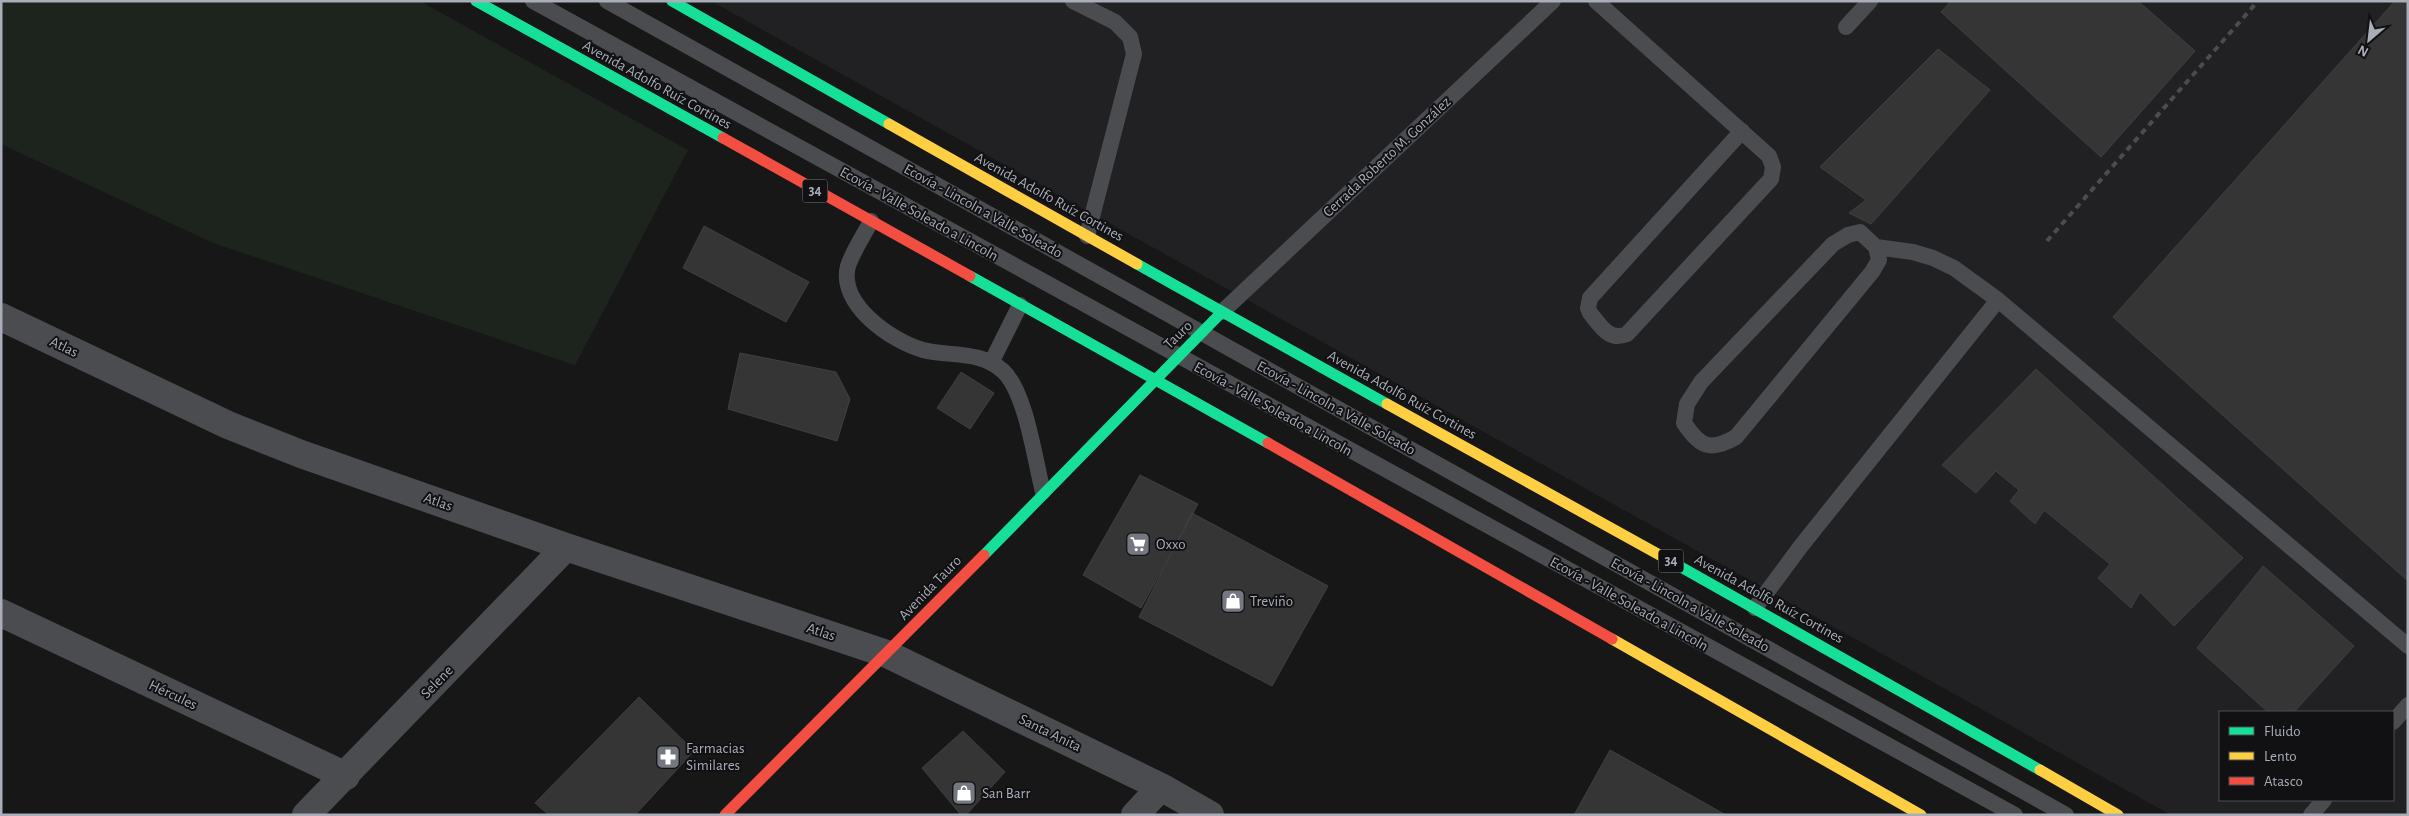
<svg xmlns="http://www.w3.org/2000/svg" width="2409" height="816" font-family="'Alegreya Sans',sans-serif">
	<rect width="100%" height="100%" fill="#171717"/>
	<path fill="#212123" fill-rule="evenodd" d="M711,1H2408V815H2171ZM2220,712H2393V800H2220Z"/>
	<path fill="#1d241e" d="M1,1H420L688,150L575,365L213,243L1,144Z"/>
	<path fill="#353536" stroke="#3f4043" d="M1951,1H2138L2195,51L2101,157L1941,12Z
		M2395,1H2408V581L2113,317Z
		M1938,49L1990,90L1871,224L1849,213L1866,200L1820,167Z
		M704,226L809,282L786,322L683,268Z
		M740,353L836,372L850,399L837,441L728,409Z
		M2036,369L2243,558L2174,626L2140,592L2131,608L2098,578L2110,564L2044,510L2035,524L2010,501L2019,490L1996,471L1976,493L1942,465Z
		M961,372L994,393L970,429L937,408Z
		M1140,475L1198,504L1141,608L1083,575Z
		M1192,513L1328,586L1272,686L1139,617Z
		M2263,566L2354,646L2294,712H2268L2197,648Z
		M639,697L694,751L635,815H549L535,803Z
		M963,731L1005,772L966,815H961L922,768Z
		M1610,750L1726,815H1574Z"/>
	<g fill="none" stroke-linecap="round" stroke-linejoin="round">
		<path stroke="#4b4c50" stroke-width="16" d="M533,1L2015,815
			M607,1L2066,815
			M1073,1L1115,22L1130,37L1134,54L1087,236
			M1596,1L1769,156L1773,167L1771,179L1627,334C1609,342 1600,325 1590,313L1588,308L1590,298L1742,131
			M1846,27L1870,1
			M871,221C864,235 853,251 848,266C838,304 891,341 923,350C950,357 980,350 1003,371C1026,392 1035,461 1043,492
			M1876,247L1879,260L1872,272L1736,437C1710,452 1700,447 1684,423L1687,404L1701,382L1833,244L1848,235L1860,232L1876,247L1913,252L1933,258L1954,268L1998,300L2408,646
			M1222,312L1553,1
			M991,363L1020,305
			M1755,608L1801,546L1998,300
			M2393,722L2408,705
			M2311,815L2324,800"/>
		<path stroke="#4b4c50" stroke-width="28" d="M1,317L228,425L301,454L566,547L887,654L1161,787L1210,815
			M1,613L346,776
			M306,815L566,547
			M1135,815L1161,787"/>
		<path stroke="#16e098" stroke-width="11" d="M476,1L723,138
			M672,1L889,124
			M1137,264L1387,404
			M970,276L1268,443
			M984,555L1222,312
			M1665,558L2040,770"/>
		<path stroke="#ffcf43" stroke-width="11" d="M889,124L1137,264
			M1387,404L1665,558
			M1612,639L1921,815
			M2040,770L2118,815"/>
		<path stroke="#f24e42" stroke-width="11" d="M723,138L970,276
			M1268,443L1612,639
			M725,815L984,555"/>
		<path stroke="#4b4c4f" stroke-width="4" stroke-dasharray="6 5" stroke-linecap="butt" d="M2047,241L2258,1"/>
	</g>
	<defs>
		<g id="supermarket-square" transform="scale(1.25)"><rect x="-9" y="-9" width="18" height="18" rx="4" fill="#757880" stroke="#111113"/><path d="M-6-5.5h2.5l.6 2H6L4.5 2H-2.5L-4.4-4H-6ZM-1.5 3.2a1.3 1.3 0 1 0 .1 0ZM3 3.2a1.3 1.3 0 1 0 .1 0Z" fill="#fff"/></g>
		<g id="shop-square" transform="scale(1.25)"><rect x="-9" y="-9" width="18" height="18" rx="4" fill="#757880" stroke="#111113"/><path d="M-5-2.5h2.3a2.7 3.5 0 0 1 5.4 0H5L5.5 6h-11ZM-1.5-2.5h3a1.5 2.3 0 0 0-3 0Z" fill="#fff"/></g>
		<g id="pharmacy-square" transform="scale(1.25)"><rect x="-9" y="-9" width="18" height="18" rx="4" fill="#757880" stroke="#111113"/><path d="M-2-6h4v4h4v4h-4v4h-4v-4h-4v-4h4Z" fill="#fff"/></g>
	</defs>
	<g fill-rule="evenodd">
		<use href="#supermarket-square" x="1138" y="544"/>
		<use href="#shop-square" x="1233" y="601"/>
		<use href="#pharmacy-square" x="668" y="757"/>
		<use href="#shop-square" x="964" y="793"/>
	</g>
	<g text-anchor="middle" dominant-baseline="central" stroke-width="4" stroke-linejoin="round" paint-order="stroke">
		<g fill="#111113" stroke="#7b7e86" stroke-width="1">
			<rect x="802.5" y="179.5" width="25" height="23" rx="4"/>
			<rect x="1658.5" y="549.5" width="25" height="23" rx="4"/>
		</g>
		<g font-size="14" font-weight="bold" fill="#a8adb8">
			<text x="815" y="191">34</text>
			<text x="1671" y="561">34</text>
		</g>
		<g font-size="15" fill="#a8adb8" stroke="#111113">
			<text transform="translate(657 85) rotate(29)">Avenida Adolfo Ruíz Cortines</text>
			<text transform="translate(1387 157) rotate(-43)">Cerrada Roberto M. González</text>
			<text transform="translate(1049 197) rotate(29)">Avenida Adolfo Ruíz Cortines</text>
			<text transform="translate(983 211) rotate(29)">Ecovía - Lincoln a Valle Soleado</text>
			<text transform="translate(919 214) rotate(29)">Ecovía - Valle Soleado a Lincoln</text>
			<text transform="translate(1178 335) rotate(-45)">Tauro</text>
			<text transform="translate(64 347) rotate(25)">Atlas</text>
			<text transform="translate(1402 395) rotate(29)">Avenida Adolfo Ruíz Cortines</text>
			<text transform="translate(1336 408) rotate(29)">Ecovía - Lincoln a Valle Soleado</text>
			<text transform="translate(1273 409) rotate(29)">Ecovía - Valle Soleado a Lincoln</text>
			<text transform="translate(438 502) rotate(19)">Atlas</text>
			<text transform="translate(930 588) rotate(-46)">Avenida Tauro</text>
			<text transform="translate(1769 599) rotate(29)">Avenida Adolfo Ruíz Cortines</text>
			<text transform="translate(1629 604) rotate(29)">Ecovía - Valle Soleado a Lincoln</text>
			<text transform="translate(1690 605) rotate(29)">Ecovía - Lincoln a Valle Soleado</text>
			<text transform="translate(821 632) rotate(18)">Atlas</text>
			<text transform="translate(437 682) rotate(-46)">Selene</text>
			<text transform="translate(173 695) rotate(25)">Hércules</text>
			<text transform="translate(1050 733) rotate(26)">Santa Anita</text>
		</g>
		<g font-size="15" fill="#a8adb8" stroke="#111113" text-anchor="start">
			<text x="1156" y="544">Oxxo</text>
			<text x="1250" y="601">Treviño</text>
			<text x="686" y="748">Farmacias<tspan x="686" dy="17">Similares</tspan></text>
			<text x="982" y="793">San Barr</text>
		</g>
	</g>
	<rect width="2409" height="816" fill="none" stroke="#a8adb8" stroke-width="5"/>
	<rect x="2219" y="711" width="175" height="90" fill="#111113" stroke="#4d4f55"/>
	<rect x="2229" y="727" width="25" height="8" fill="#16e098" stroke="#4d4f55"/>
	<text x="2264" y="736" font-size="15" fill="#a8adb8">Fluido</text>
	<rect x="2229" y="752" width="25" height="8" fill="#ffcf43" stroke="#4d4f55"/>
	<text x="2264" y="761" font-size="15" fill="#a8adb8">Lento</text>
	<rect x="2229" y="777" width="25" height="8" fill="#f24e42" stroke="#4d4f55"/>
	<text x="2264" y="786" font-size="15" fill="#a8adb8">Atasco</text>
	<g transform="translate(2369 40) rotate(208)" stroke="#111113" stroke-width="4" paint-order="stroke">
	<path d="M0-4L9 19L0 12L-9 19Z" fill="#a8adb8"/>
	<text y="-8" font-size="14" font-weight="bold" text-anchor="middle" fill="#a8adb8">N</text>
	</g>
</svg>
